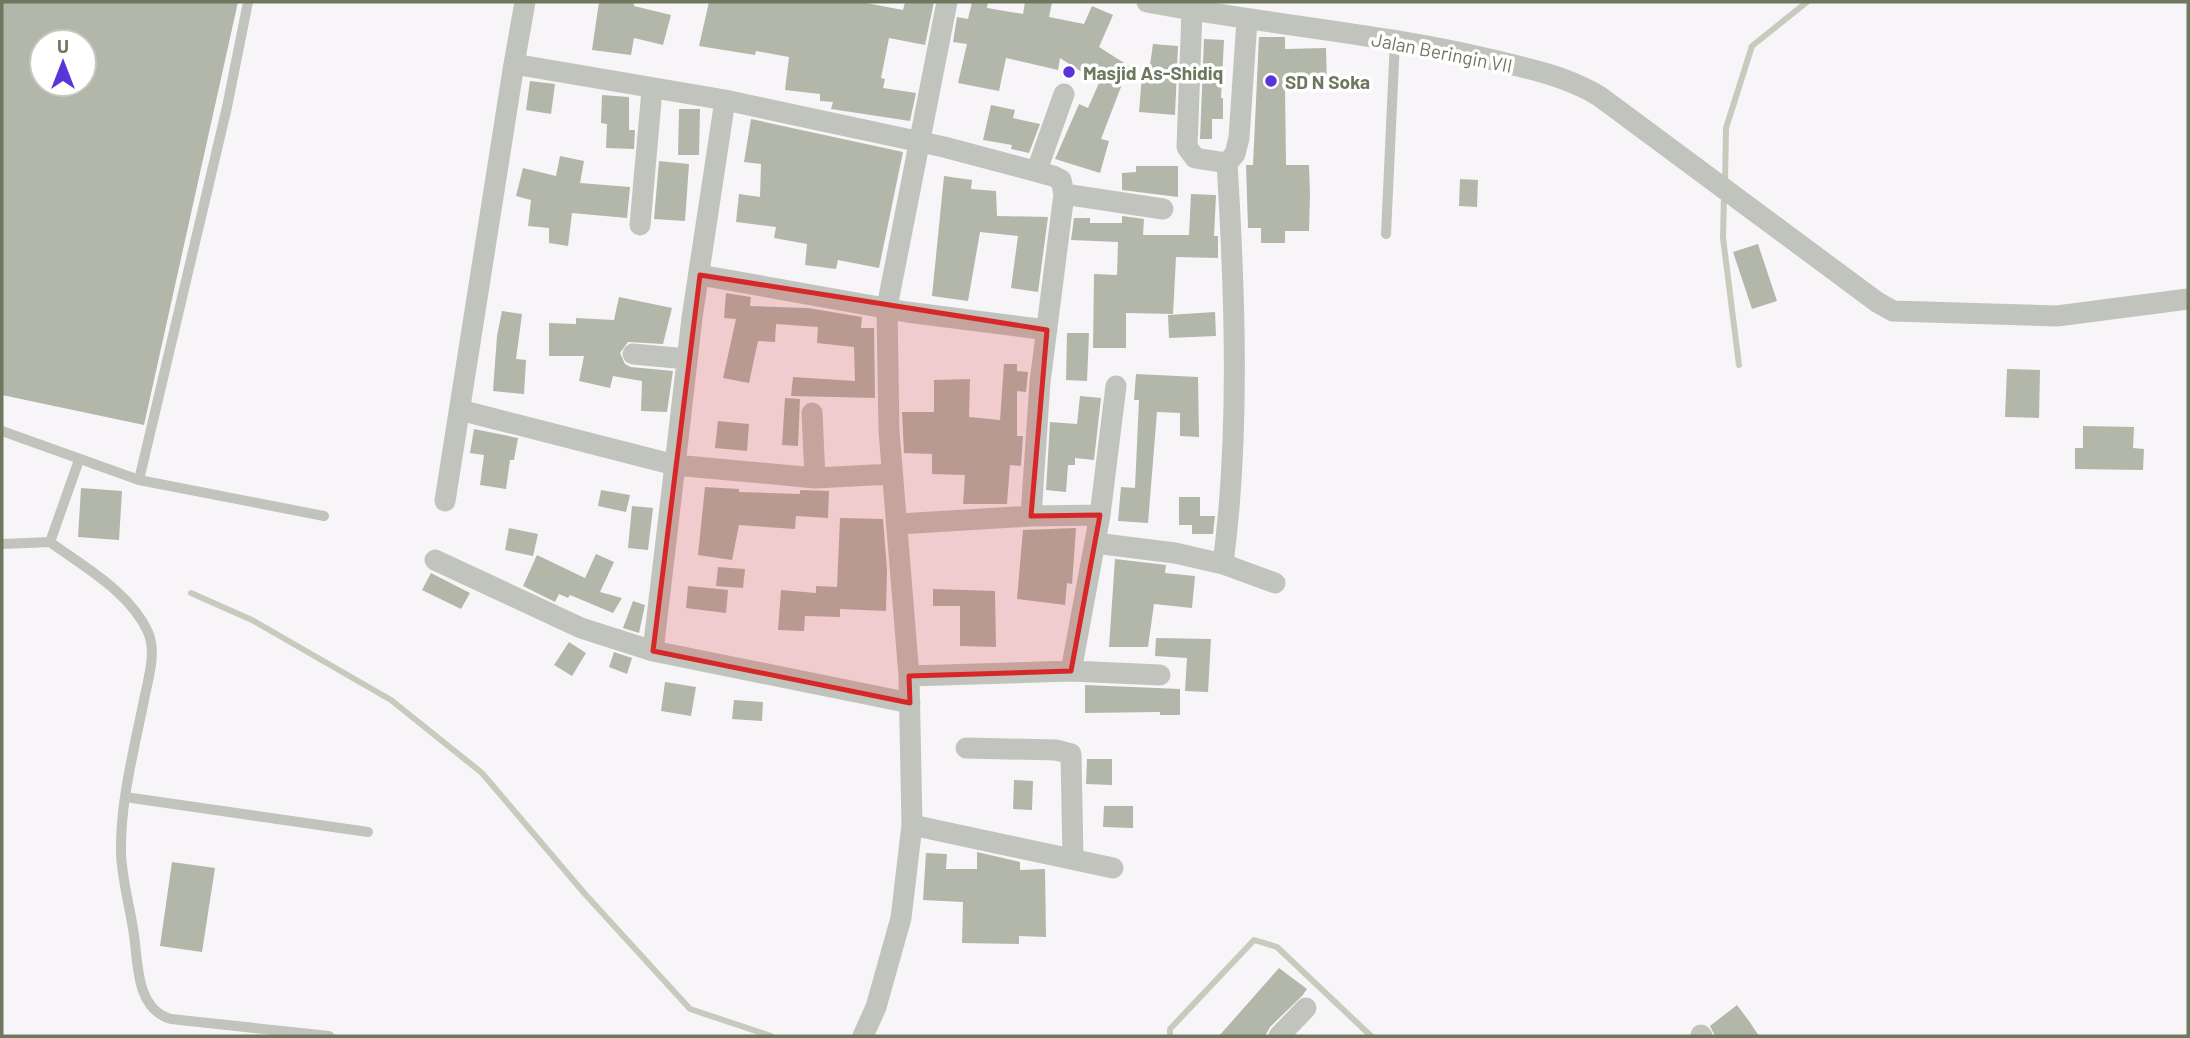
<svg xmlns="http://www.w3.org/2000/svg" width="2190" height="1038" font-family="Barlow,sans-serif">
	<rect width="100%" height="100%" fill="#f8f5f8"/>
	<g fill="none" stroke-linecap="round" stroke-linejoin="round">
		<path stroke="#c7cbbd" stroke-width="6" d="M1725,183L1726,128L1752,46L1807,2
			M1724,194L1723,238L1739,365
			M191,593L252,620L391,700L482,773L585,894L690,1009L771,1036
			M1170,1036V1029L1254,940L1277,947L1371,1036"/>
	</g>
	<path fill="#b2b7aa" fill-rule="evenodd" d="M2,2H238L144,425L2,395ZM42,42H84V84H42Z
		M599,2H634V6L671,15L663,45L634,38L631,55L592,50Z
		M709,2H861L903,10L905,2H934L925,45L889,38L881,78L885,79L883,88L916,93L910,121L831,109L833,102L820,101V94L785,90L789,57L756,51L755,55L699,46Z
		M972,2H988L987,8L1023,14L1025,2H1052L1049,17L1084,24L1092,6L1113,15L1099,47L1129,66L1101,139L1109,141L1100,173L1055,159L1079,104L1088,108L1099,83L1060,58L1058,70L1006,58L999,91L958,83L967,44L953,42L957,17L968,19Z
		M1259,37H1285V49L1326,48L1327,88H1285L1286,165H1309L1310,193L1309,231H1285V243H1261V228H1248L1246,165H1253Z
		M1204,39L1224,40L1221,98H1223V119H1212V139H1200Z
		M1153,44L1178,46L1175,115L1139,112L1142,75L1148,79Z
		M530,81L555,84L551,114L526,110Z
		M602,95L629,97V130H635L634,149L606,148L607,124L601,123Z
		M991,105L1015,110L1013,118L1040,124L1029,153L1011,149L1012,145L983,140Z
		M679,109H700L699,155H678Z
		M751,119L903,152L879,268L838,260L836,269L805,265L807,244L774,238L776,227L736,222L739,194L760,197L761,164L744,162Z
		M560,156L584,161L580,183L630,187L627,218L572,213L568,246L549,243V228L528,226L531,200L516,196L523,168L556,176Z
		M659,161L689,164L685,221L654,219Z
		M1136,166H1178V197L1122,190V173L1136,172Z
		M944,176L972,180L971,189L996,191L997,216L1048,217L1038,292L1011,288L1018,236L980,232L968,301L932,296Z
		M1460,179L1478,180L1477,207L1459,206Z
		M1191,194L1216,195L1214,236H1218V258L1176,257L1173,314L1126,313V348H1093L1094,274L1117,275L1118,242L1071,240L1074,218H1090V223H1122V216L1144,219L1143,235H1189Z
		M1758,244L1777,301L1752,309L1733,252Z
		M726,293L751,297L750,306L808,308L862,317L861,328H874L875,398L791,396L793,377L855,381L854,347L817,343L818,327L776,324L775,342L758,341L749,383L723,378L736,319L724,318Z
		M619,297L672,308L663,344L628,342L620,353L625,364L631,367L673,371L667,412L641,411L642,381L613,376L610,388L579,381L584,356H549V323L576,324V318L614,320Z
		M502,311L522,314L516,359L526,360L524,394L493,391L497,336Z
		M1215,312L1216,336L1169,338L1168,315Z
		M1067,333H1089L1087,381L1066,380Z
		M1004,364H1017V371L1028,372L1026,392L1017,391V436H1023L1021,466L1010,465L1007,504H963L965,475L932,474V454L904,453L902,412H934V380L970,379L969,417L1000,420Z
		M2007,369L2040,370L2039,418L2005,417Z
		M1136,374L1198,377L1199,437L1180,436V413L1157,412L1148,523L1118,521L1121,487L1135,488L1139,400H1134Z
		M1080,396L1101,398L1094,460L1075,458V465H1068L1066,492L1046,490L1050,422L1077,424Z
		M785,398L800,399L798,446L782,445Z
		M718,421L749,424L747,451L715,448Z
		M2083,426L2134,427L2133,448L2144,449L2143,470L2075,469V448H2083Z
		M474,429L518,438L514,460H510L506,489L480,485L484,455L470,453Z
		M705,487L739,489V492L800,494V490L829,491L828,518L796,516L795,529L739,525L732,560L698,555Z
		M81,488L122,491L119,540L78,537Z
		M601,490L630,495L626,512L598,506Z
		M1179,497H1200V516H1215L1213,534H1192V525H1179Z
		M632,506L653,508L648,550L628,548Z
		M840,518L883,519L887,570L886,611L840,609V617L805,616L804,631L778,630L781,590L816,593V586L837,587Z
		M509,528L538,534L533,556L505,550Z
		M1076,528L1072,584L1067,583L1065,605L1017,599L1023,530Z
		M596,554L614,562L600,592L622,598L613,613L570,595L568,598L559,594L555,602L523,586L537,555L585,578Z
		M1115,559L1166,565L1165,573L1195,576L1192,608L1154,604L1148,647H1109Z
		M718,567L745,569L743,588L716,586Z
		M431,573L470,593L461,609L422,590Z
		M688,586L728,590L726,613L686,608Z
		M933,589L995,591L996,647L960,646V606H933Z
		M633,601L645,605L639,633L623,628Z
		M1156,638L1211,639L1208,692L1185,691L1187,658L1155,656Z
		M569,642L586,653L572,676L554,665Z
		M614,652L632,658L627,674L609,667Z
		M665,682L696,687L691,716L661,711Z
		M1085,685L1180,689V715H1160V712L1085,713Z
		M734,700L763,702L762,721L732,719Z
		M1087,759H1112V785L1086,784Z
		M1014,780L1033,781L1032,810L1013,809Z
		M1104,806H1133V828L1103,827Z
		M977,852L1020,862V870L1045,869L1046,937L1019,936V944L962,943L963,902L923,900L926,853L947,854L946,869H977Z
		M172,862L215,868L202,952L160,946Z
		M1279,968L1307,989L1302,996L1270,1027L1265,1036H1219Z
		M1737,1005L1749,1021L1759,1036H1715L1710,1026Z"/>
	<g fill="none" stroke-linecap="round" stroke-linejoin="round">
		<path stroke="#c1c4bc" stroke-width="10" d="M1386,234L1395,40
			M2,431L139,480L324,516
			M139,480L227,107L248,2
			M50,542C84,567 130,592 148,632C157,653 148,679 144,700C134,750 120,802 121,853C122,883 132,913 135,943C138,971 139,1010 171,1019L329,1036
			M2,544L50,542L79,460
			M125,797L368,832"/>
		<path stroke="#c1c4bc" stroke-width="21" d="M525,2L514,64L725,100
			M1147,2C1262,24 1380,33 1493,60C1530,69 1566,76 1599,96L1877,302L1893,311L2057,316L2188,299
			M1192,11L1187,147L1195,158L1227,163
			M1037,170L1064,94
			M1064,194L1163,209
			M640,225L652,90
			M700,275L907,312L1047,330
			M633,354L687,359
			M460,410L675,465L692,318L725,100L944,147L1053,176L1061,180L1064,194L1040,382L1031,516L899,524
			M812,413L815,478L892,474
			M445,501L514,64
			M1031,516L1100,515
			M1095,543L1175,553L1223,564C1240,435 1235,294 1227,163L1235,154L1239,138L1247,20
			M435,560L581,628L653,651L910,703
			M1223,564L1275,583
			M653,651L675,465L815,478
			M1071,671L1100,515L1116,386
			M909,676L1071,671L1160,675
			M966,748L1056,750L1071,754L1073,858
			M912,825L1113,868
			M1701,1035L1702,1036
			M863,1036L876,1007L901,918L912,825L909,676L889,431L887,307L947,2
			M1279,1036L1306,1008"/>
	</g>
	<path fill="#d62828" fill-opacity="0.2" stroke="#d62828" stroke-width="5" stroke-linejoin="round" d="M700,275L1047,330L1031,516L1100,515L1071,671L909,676L910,703L653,651Z"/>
	<g fill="#5a34d8" stroke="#fff" stroke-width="2.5">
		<circle cx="1069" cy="72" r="7"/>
		<circle cx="1271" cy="81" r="7"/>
	</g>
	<g text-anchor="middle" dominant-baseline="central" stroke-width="7" stroke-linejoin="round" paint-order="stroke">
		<g font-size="19" fill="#6e785f" stroke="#fff">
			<text transform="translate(1442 52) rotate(11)">Jalan Beringin VII</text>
		</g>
		<g font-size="19" font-weight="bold" fill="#6e785f" stroke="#fff" text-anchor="start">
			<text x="1083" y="72">Masjid As-Shidiq</text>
			<text x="1285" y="81">SD N Soka</text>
		</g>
	</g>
	<rect width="2190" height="1038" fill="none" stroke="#6e785f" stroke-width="7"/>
	<g transform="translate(63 63)"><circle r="33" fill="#ffffff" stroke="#c5c9bf" stroke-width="2"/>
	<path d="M0-5L12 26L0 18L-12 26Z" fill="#5a34d8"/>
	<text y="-10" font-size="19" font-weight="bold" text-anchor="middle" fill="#6e785f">U</text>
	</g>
</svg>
